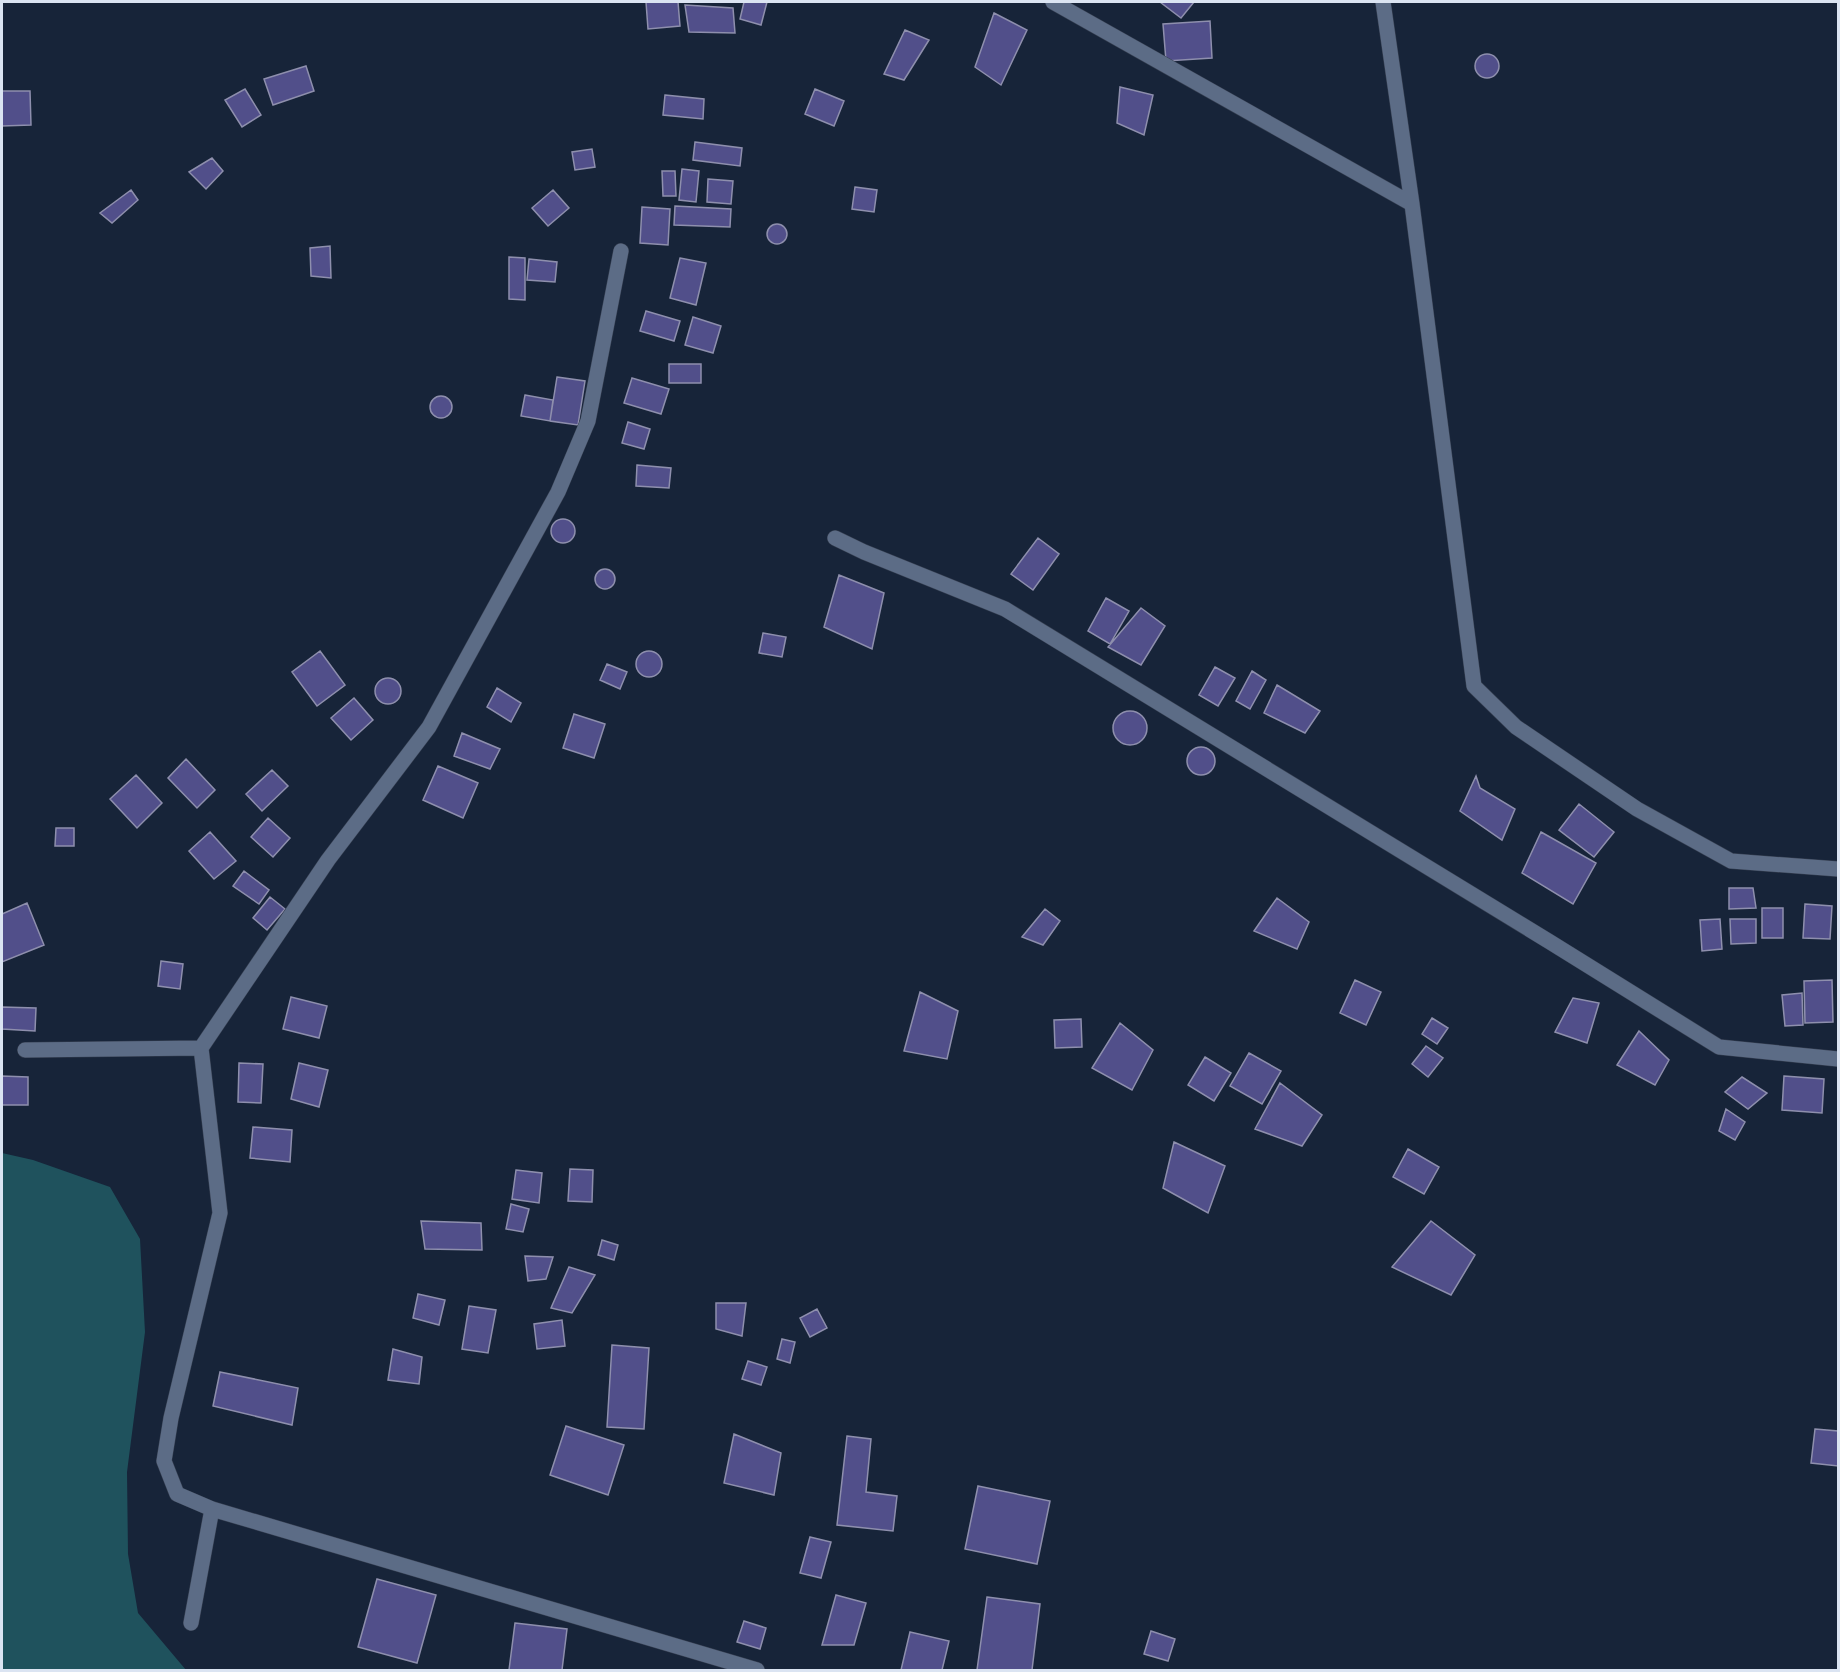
<svg xmlns="http://www.w3.org/2000/svg" width="1840" height="1672" font-family="'Noto Sans',sans-serif">
	<rect width="100%" height="100%" fill="#172439"/>
	<path fill="#1f525d" d="M2,1153L33,1160L110,1187L140,1239L145,1332L127,1472L128,1554L138,1613L186,1670H2Z"/>
	<path fill="#514f8a" stroke="#8e8fad" stroke-width="1.5" d="M646,2H678L680,26L648,29Z
		M744,2H767L761,25L740,19Z
		M1160,2H1194L1181,18Z
		M685,5L733,8L735,33L689,32Z
		M994,13L1027,30L1001,85L975,67Z
		M1210,21L1212,58L1166,61L1163,24Z
		M905,30L929,40L904,80L884,74Z
		M1475 66a12 12 0 1 1 24 0a12 12 0 1 1-24 0Z
		M306,66L314,91L273,105L264,79Z
		M1120,87L1153,95L1144,135L1117,123Z
		M245,89L261,115L242,127L225,100Z
		M815,89L844,101L834,126L805,114Z
		M2,91H30L31,125L2,126Z
		M665,95L704,99L703,119L663,115Z
		M695,142L742,148L740,166L693,160Z
		M592,149L595,167L575,170L572,152Z
		M212,158L223,171L206,189L189,172Z
		M682,169L699,171L696,202L679,200Z
		M662,171H675L676,196H663Z
		M708,179L733,181L731,204L707,202Z
		M855,187L877,190L874,212L852,209Z
		M131,190L138,200L112,223L100,213Z
		M553,190L569,208L548,226L532,208Z
		M675,206L731,209L730,227L674,225Z
		M642,207L670,209L668,245L640,243Z
		M767 234a10 10 0 1 1 20 0a10 10 0 1 1-20 0Z
		M330,246L331,278L311,276L310,248Z
		M509,257L525,258V300L509,299Z
		M680,258L706,263L696,305L670,298Z
		M529,259L557,262L555,282L527,280Z
		M646,311L680,321L674,341L640,331Z
		M693,317L721,326L713,353L685,345Z
		M669,364H701V383H669Z
		M557,377L585,381L578,425L550,421Z
		M632,378L669,389L661,414L624,403Z
		M525,395L553,400L550,421L521,416Z
		M430 407a11 11 0 1 1 22 0a11 11 0 1 1-22 0Z
		M628,422L650,429L644,449L622,443Z
		M637,465L671,468L669,488L636,486Z
		M551 531a12 12 0 1 1 24 0a12 12 0 1 1-24 0Z
		M1038,538L1059,554L1033,590L1011,574Z
		M595 579a10 10 0 1 1 20 0a10 10 0 1 1-20 0Z
		M839,575L884,593L872,649L824,627Z
		M1106,598L1129,611L1110,644L1088,631Z
		M1141,608L1165,626L1141,665L1108,647Z
		M763,633L786,637L782,657L759,653Z
		M320,651L345,685L317,706L292,672Z
		M636 664a13 13 0 1 1 26 0a13 13 0 1 1-26 0Z
		M607,664L627,672L620,689L600,680Z
		M1215,667L1235,678L1218,706L1199,695Z
		M1252,671L1266,680L1250,709L1236,701Z
		M375 691a13 13 0 1 1 26 0a13 13 0 1 1-26 0Z
		M1277,685L1320,711L1305,733L1264,713Z
		M497,688L521,703L511,722L487,707Z
		M354,698L373,720L351,740L331,718Z
		M1113 728a17 17 0 1 1 34 0a17 17 0 1 1-34 0Z
		M574,714L605,724L594,758L563,748Z
		M462,733L500,749L490,769L454,756Z
		M1187 761a14 14 0 1 1 28 0a14 14 0 1 1-28 0Z
		M186,759L215,790L197,808L168,778Z
		M438,766L478,783L463,818L423,800Z
		M272,770L288,786L262,811L246,794Z
		M136,775L162,803L137,828L110,799Z
		M1476,776L1480,788L1515,809L1502,840L1460,811Z
		M1579,804L1614,832L1594,857L1559,830Z
		M268,818L290,838L273,857L251,837Z
		M56,828H74V846H55Z
		M210,832L236,861L214,879L189,851Z
		M1541,832L1596,863L1573,904L1522,873Z
		M244,871L269,890L259,904L233,886Z
		M1729,888H1753L1756,908L1729,909Z
		M270,897L285,909L267,930L253,918Z
		M1277,898L1309,922L1297,949L1254,931Z
		M27,903L44,945L2,962V914Z
		M1805,904L1832,906L1830,939L1803,938Z
		M1762,908H1783V938H1762Z
		M1045,909L1060,921L1043,945L1022,937Z
		M1720,919L1722,949L1702,951L1700,920Z
		M1730,919H1756V943L1731,944Z
		M161,961L183,964L180,989L158,986Z
		M1355,980L1381,992L1366,1025L1340,1013Z
		M1832,980L1833,1022L1805,1023L1804,981Z
		M920,992L958,1011L947,1059L904,1051Z
		M1802,993L1803,1025L1785,1026L1782,995Z
		M291,997L327,1006L319,1038L283,1029Z
		M1573,998L1599,1003L1587,1043L1555,1032Z
		M2,1007L36,1008L35,1031L2,1029Z
		M1432,1018L1448,1028L1437,1044L1422,1034Z
		M1081,1019L1082,1047L1055,1048L1054,1020Z
		M1120,1023L1153,1050L1132,1090L1092,1068Z
		M1639,1031L1669,1060L1655,1085L1617,1065Z
		M1426,1046L1443,1058L1428,1077L1412,1064Z
		M1249,1053L1281,1071L1262,1104L1230,1086Z
		M1205,1057L1231,1073L1214,1101L1188,1085Z
		M239,1063L263,1064L261,1103L238,1102Z
		M299,1063L328,1070L319,1107L291,1099Z
		M2,1076L28,1077V1105H2Z
		M1784,1076L1824,1079L1822,1113L1782,1110Z
		M1742,1077L1767,1093L1748,1109L1725,1092Z
		M1280,1083L1322,1115L1302,1146L1255,1129Z
		M1726,1109L1745,1122L1735,1140L1719,1131Z
		M253,1127L292,1130L290,1162L250,1158Z
		M1174,1142L1225,1166L1208,1213L1163,1188Z
		M1408,1149L1439,1167L1424,1194L1393,1177Z
		M570,1169L593,1170L592,1202L568,1201Z
		M516,1170L542,1173L539,1203L512,1199Z
		M511,1204L529,1209L523,1232L506,1229Z
		M421,1221L481,1223L482,1250L425,1249Z
		M1431,1221L1475,1255L1451,1295L1392,1267Z
		M602,1240L618,1245L614,1260L598,1255Z
		M525,1256L553,1257L546,1279L528,1281Z
		M569,1267L595,1275L572,1313L551,1308Z
		M418,1294L445,1300L439,1325L413,1318Z
		M716,1303H746L742,1336L716,1329Z
		M469,1306L496,1310L488,1353L462,1349Z
		M817,1309L827,1328L810,1337L800,1318Z
		M562,1320L565,1346L537,1349L534,1324Z
		M782,1339L795,1342L790,1363L777,1359Z
		M612,1345L649,1348L644,1429L607,1427Z
		M393,1349L422,1357L419,1384L388,1380Z
		M748,1361L767,1367L761,1385L742,1379Z
		M220,1372L298,1388L292,1425L213,1406Z
		M566,1426L624,1445L608,1495L550,1475Z
		M1815,1429L1838,1431V1466L1811,1463Z
		M734,1434L781,1453L774,1495L724,1483Z
		M847,1436L871,1439L866,1492L897,1496L893,1531L837,1525Z
		M978,1486L1050,1501L1037,1564L965,1549Z
		M810,1537L831,1542L821,1578L800,1573Z
		M377,1579L436,1595L417,1663L358,1647Z
		M836,1595L866,1603L854,1645H822Z
		M987,1597L1040,1604L1032,1670H977Z
		M744,1621L766,1628L760,1649L737,1642Z
		M515,1623L567,1629L562,1670H509Z
		M1151,1631L1175,1639L1168,1661L1144,1654Z
		M910,1632L949,1641L942,1670H901Z"/>
	<g fill="none" stroke-linecap="round" stroke-linejoin="round">
		<g stroke="#374052" stroke-width="16">
			<path id="street" d="M1053,2L1412,204
				M1383,2L1412,204L1474,686L1516,727L1637,809L1731,861L1838,869
				M835,538L864,552L1005,609L1550,942L1719,1047L1838,1059
				M201,1048L328,860L429,727L558,492L588,421L621,251
				M25,1050L201,1048L220,1213L171,1418L164,1461L177,1494L212,1509L757,1670
				M191,1623L212,1509"/>
		</g>
		<use href="#street" stroke="#5c6c86" stroke-width="15"/>
	</g>
	<rect width="1840" height="1672" fill="none" stroke="#dbe4f2" stroke-width="6"/>
</svg>
